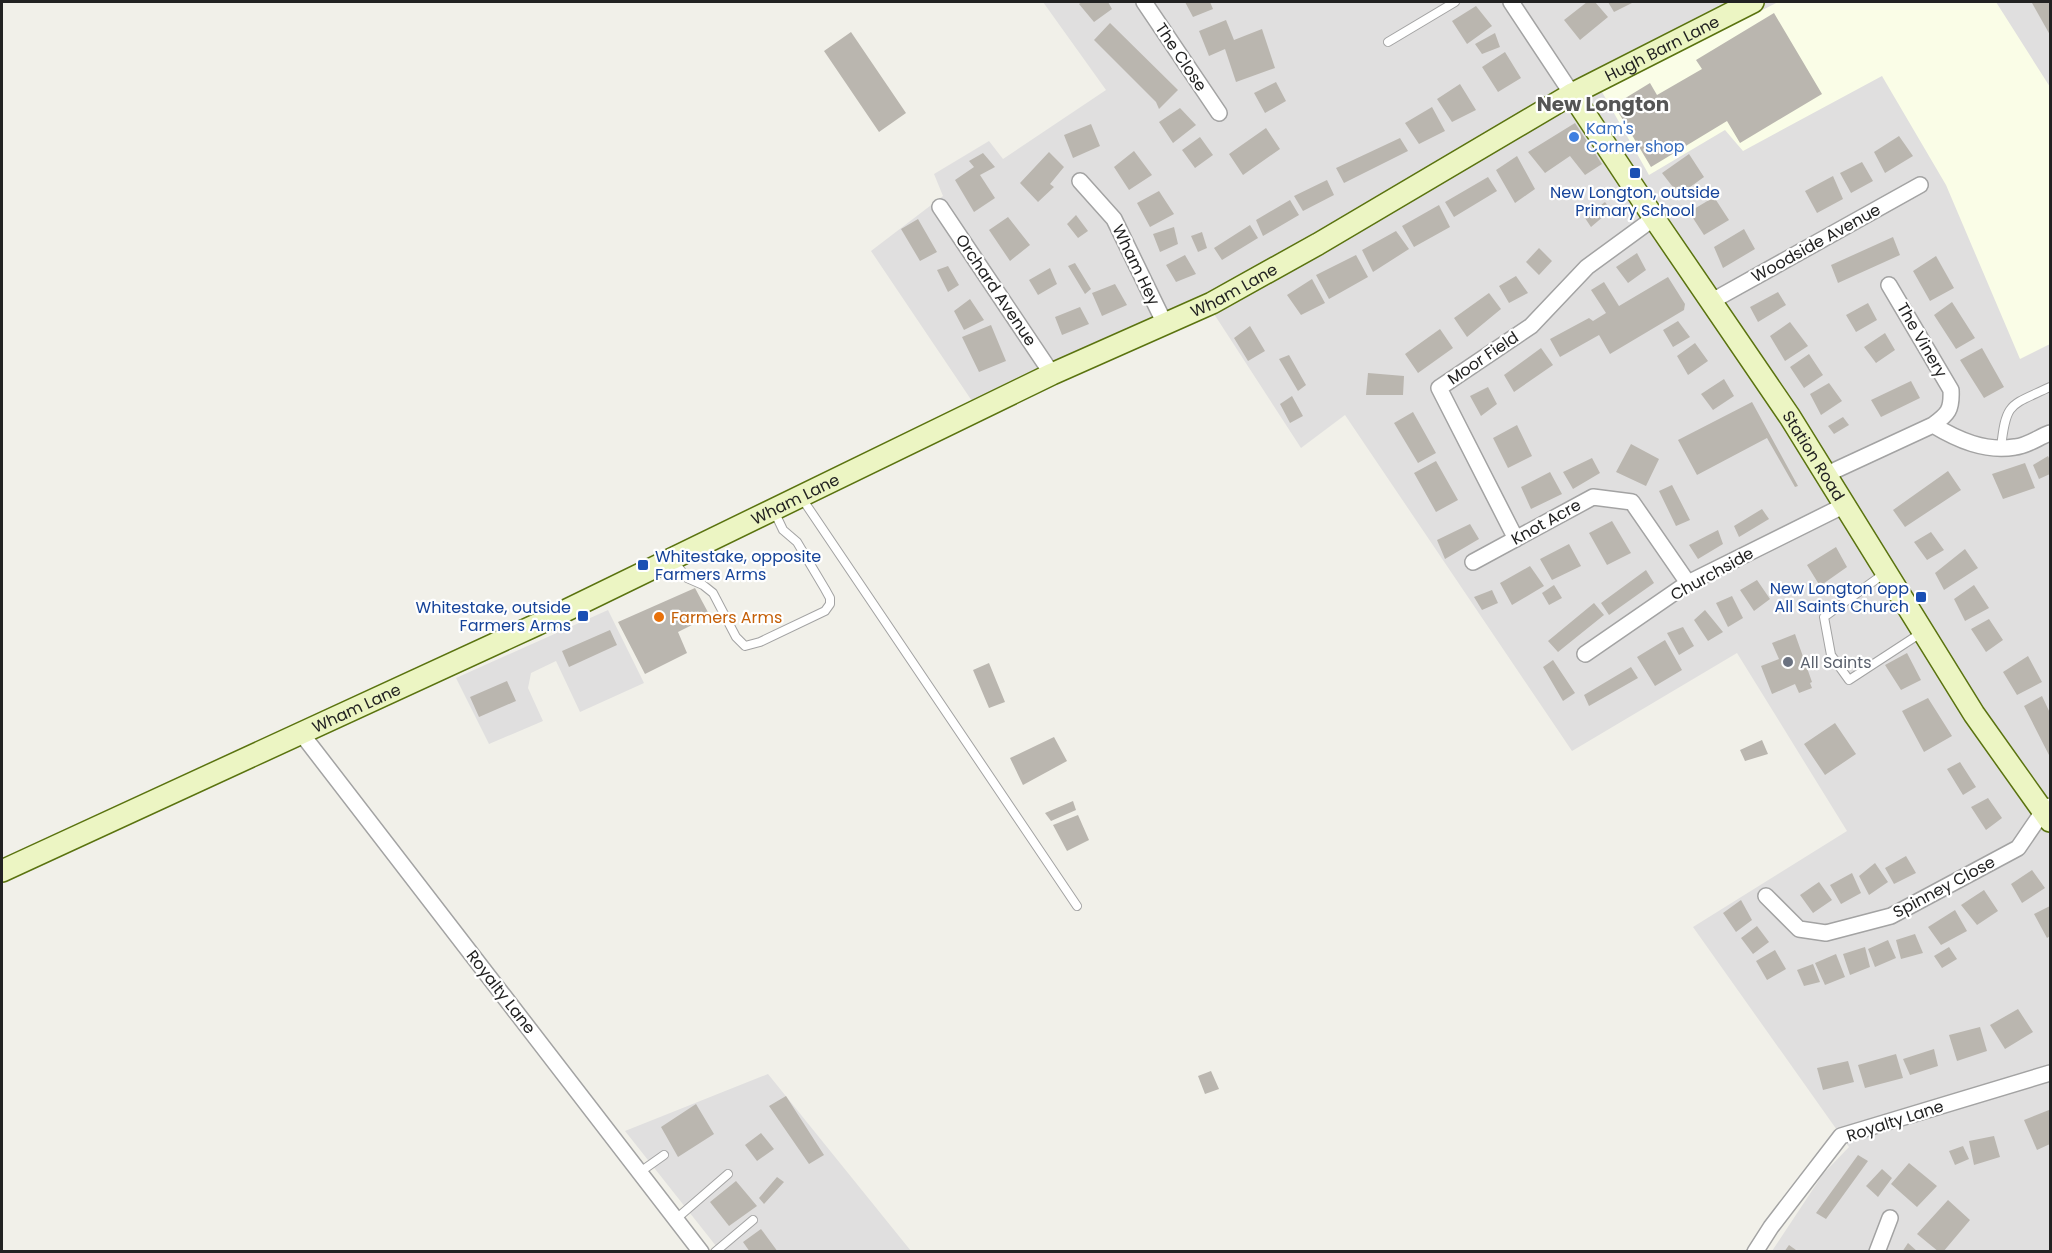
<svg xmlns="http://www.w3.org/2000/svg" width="2052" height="1253" font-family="Poppins,sans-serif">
	<rect width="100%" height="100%" fill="#f1f0e9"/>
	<path fill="#e0dfdf" d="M1043,2H2050V1251H1772L1823,1174L1849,1147L1693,927L1847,831L1737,653L1572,751L1345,415L1301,448L1203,297L972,401L871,251L943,196L934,174L989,141L1003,159L1106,90Z
		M608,610L644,683L580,712L556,661L531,673L528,688L543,721L489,744L456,678Z
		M768,1074L911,1251H720L625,1131Z"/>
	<path fill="#fafde7" d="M1778,2H1996L2050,87V344L2020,359L1946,185L1882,76L1743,151L1725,130L1649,175L1602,92Z"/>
	<path fill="#bab6af" d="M1082,2H1108L1112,9L1094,22L1079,4Z
		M1185,2H1210L1213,9L1193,17Z
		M1587,2H1595L1608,17L1580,40L1564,20Z
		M1608,2H1634L1614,12Z
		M2035,2H2050V35L2032,3Z
		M1476,6L1492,26L1467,44L1452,21Z
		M1774,13L1822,94L1740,143L1727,121L1651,167L1614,105L1650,83L1657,95L1702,69L1696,60Z
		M1226,20L1234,40L1262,29L1275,68L1236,82L1225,49L1209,56L1199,31Z
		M1110,23L1178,90L1159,109L1156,102L1094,40Z
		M851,32L906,113L879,132L824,51Z
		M1495,33L1500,47L1482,54L1475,44Z
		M1505,52L1521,78L1498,92L1482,67Z
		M1276,82L1286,101L1265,113L1254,93Z
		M1460,84L1476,110L1452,122L1437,99Z
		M1432,107L1445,131L1419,144L1405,123Z
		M1180,108L1196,125L1173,143L1159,122Z
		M1575,123L1602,164L1585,175L1570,156L1545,173L1528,152Z
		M1091,124L1100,146L1073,158L1064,135Z
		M1266,128L1280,149L1243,175L1229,154Z
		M1899,136L1913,156L1885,173L1874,152Z
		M1200,137L1213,155L1195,168L1182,150Z
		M1400,138L1408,151L1344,183L1336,168Z
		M1134,151L1152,175L1129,190L1114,167Z
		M1049,152L1064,167L1050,184L1054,187L1038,202L1020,183Z
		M983,153L995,167L980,175L995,198L974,212L955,180L974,167L969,161Z
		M1689,154L1704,177L1679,195L1662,173Z
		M1517,156L1535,189L1515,203L1496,170Z
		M1862,162L1873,181L1851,193L1840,173Z
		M1833,176L1843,199L1817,213L1805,191Z
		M1488,177L1497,191L1454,217L1445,202Z
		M1327,180L1334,195L1303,211L1294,196Z
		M1159,191L1174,214L1150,227L1137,203Z
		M1714,197L1729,220L1704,235L1689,212Z
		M1290,200L1299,215L1263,236L1256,220Z
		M1605,202L1611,210L1591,227L1585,218Z
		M1439,205L1450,227L1414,247L1402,226Z
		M1076,215L1088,231L1078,238L1067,224Z
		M1008,217L1030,245L1010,261L989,230Z
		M918,219L937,252L920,261L901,229Z
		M1250,225L1258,238L1222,260L1214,248Z
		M1174,227L1178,244L1160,252L1153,234Z
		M1744,229L1755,249L1723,268L1714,247Z
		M1396,231L1409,249L1373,272L1362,250Z
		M1202,232L1207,248L1198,252L1191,236Z
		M1893,237L1900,255L1838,283L1831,265Z
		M1539,248L1552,261L1539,275L1526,262Z
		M1637,253L1646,270L1628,283L1616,267Z
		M1185,255L1196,274L1176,282L1166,265Z
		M1356,255L1368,277L1329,299L1316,275Z
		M1936,256L1954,288L1930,301L1913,271Z
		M1075,263L1091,289L1085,294L1068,266Z
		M948,266L959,285L948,292L937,270Z
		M1050,268L1057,284L1038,295L1029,280Z
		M1516,276L1528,293L1509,303L1499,286Z
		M1668,277L1685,304L1684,310L1610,354L1599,335L1560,357L1550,339L1589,318L1593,321L1606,313L1591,290L1604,282L1619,306Z
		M1312,279L1325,303L1301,315L1287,295Z
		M1115,284L1127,305L1102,316L1092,293Z
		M1778,292L1786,305L1758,322L1750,307Z
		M1489,293L1501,309L1467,337L1454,318Z
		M970,299L984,320L964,330L954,311Z
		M1952,302L1975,338L1956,349L1934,315Z
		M1868,303L1877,320L1856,332L1846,315Z
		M1080,307L1089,324L1062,335L1055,317Z
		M1678,321L1690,337L1673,347L1663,330Z
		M1790,322L1808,346L1785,361L1770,336Z
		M991,325L1006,361L979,372L962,337Z
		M1250,326L1265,351L1248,361L1234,338Z
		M1440,329L1453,348L1418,373L1405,354Z
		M1885,333L1895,350L1876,363L1864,347Z
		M1695,343L1708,361L1688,375L1677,356Z
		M1541,348L1553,365L1514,392L1504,375Z
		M1982,348L2004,387L1984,398L1960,360Z
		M1809,354L1823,375L1804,388L1790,367Z
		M1289,355L1306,385L1298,391L1279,359Z
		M1368,373L1404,376L1403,395H1366Z
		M1724,379L1734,396L1713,410L1701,394Z
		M1911,381L1920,398L1881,417L1871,400Z
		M1829,383L1842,401L1821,415L1810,394Z
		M1488,387L1497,404L1481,416L1470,396Z
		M1292,396L1303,416L1290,423L1280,404Z
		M1752,402L1798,486L1795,487L1767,438L1697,475L1678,440Z
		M1413,412L1436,453L1418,463L1394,423Z
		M1843,417L1849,425L1834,434L1828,426Z
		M1517,425L1532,456L1508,468L1493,438Z
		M1631,444L1659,459L1646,486L1616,472Z
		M2048,456L2050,460V474L2039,479L2033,465Z
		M1592,458L1600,473L1573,489L1563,472Z
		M1436,461L1458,500L1436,512L1414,473Z
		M2025,463L2035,488L2003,499L1992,474Z
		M1948,471L1961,490L1905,527L1893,510Z
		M1550,472L1562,494L1531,509L1521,487Z
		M1672,485L1690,520L1676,526L1659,491Z
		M1762,509L1769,519L1739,537L1734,526Z
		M1612,521L1631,553L1607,565L1589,533Z
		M1470,524L1479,539L1445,559L1437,540Z
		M1718,530L1723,544L1698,559L1689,545Z
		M1931,532L1944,550L1927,560L1914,542Z
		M1569,544L1581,566L1552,580L1540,559Z
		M1836,547L1847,567L1820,586L1807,565Z
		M1965,549L1978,568L1944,590L1935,573Z
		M1530,566L1544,586L1512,605L1500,583Z
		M1646,570L1654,583L1609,615L1601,603Z
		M1757,580L1770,599L1754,611L1740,590Z
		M1554,585L1562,598L1549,605L1542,593Z
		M1974,585L1989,608L1965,621L1954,599Z
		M695,588L710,616L678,632L687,653L645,674L618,622Z
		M1492,590L1498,603L1482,610L1474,597Z
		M1732,596L1743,618L1728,627L1716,603Z
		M1594,603L1604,615L1558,652L1548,641Z
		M1705,610L1723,632L1708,641L1694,620Z
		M1989,619L2003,640L1986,652L1971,629Z
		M1683,627L1694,646L1679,655L1667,633Z
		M610,630L617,645L569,667L562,651Z
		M1795,634L1812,682L1810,683L1812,688L1799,693L1795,684L1772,694L1761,666L1779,659L1772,643Z
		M1665,640L1682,670L1655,686L1637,657Z
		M1907,653L1921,680L1901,690L1885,665Z
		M2028,656L2042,682L2017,695L2003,672Z
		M1553,660L1575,693L1563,701L1543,667Z
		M989,663L1005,702L989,708L973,670Z
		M1631,667L1638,678L1589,706L1584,695Z
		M507,681L516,701L479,717L470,697Z
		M2042,696L2050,713V757L2024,706Z
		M1928,698L1952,736L1924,752L1902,711Z
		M1835,723L1856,754L1825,775L1804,744Z
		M1054,737L1067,761L1023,785L1010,758Z
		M1762,740L1768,754L1745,761L1740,750Z
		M1960,762L1976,787L1963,795L1947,769Z
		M1988,798L2002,818L1986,830L1971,807Z
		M1073,801L1076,810L1051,821L1045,813Z
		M1078,815L1089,840L1067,851L1053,825Z
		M1906,856L1916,873L1894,884L1885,868Z
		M1875,863L1888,882L1869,895L1859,876Z
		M2032,870L2045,888L2022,903L2011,884Z
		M1852,873L1861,893L1841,904L1830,885Z
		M1819,882L1832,900L1813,913L1800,895Z
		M1984,890L1998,911L1977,925L1961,905Z
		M1741,900L1752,920L1736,932L1723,913Z
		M2050,906V936L2047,938L2034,914Z
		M1955,910L1967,931L1941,945L1928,927Z
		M1757,926L1769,942L1753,954L1741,938Z
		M1915,934L1923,953L1901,959L1896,940Z
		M1888,940L1896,958L1875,967L1868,949Z
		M1865,947L1870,967L1850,975L1843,954Z
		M1949,947L1957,959L1942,968L1934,956Z
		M1775,950L1786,969L1767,980L1756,961Z
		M1836,954L1845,977L1825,985L1815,963Z
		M1813,964L1820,982L1804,986L1797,970Z
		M2018,1009L2033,1032L2005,1049L1990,1025Z
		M1980,1027L1987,1051L1957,1061L1949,1035Z
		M1934,1049L1938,1066L1910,1075L1903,1059Z
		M1896,1054L1903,1078L1865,1088L1858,1065Z
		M1848,1061L1854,1082L1823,1090L1817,1068Z
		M1211,1071L1219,1089L1205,1094L1198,1076Z
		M786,1096L824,1155L809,1164L769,1106Z
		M696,1104L714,1134L678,1157L661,1127Z
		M2049,1110L2050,1144L2037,1150L2024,1120Z
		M761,1133L774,1149L757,1161L745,1145Z
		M1994,1136L2000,1157L1974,1165L1969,1141Z
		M1963,1146L1969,1159L1955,1165L1949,1151Z
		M1858,1155L1868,1161L1826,1219L1816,1213Z
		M1909,1163L1937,1186L1917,1207L1891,1184Z
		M1882,1169L1892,1178L1878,1197L1866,1186Z
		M777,1177L784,1182L764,1204L759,1198Z
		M736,1181L757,1206L729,1226L710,1202Z
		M1948,1200L1970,1220L1943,1252H1939L1917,1234Z
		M761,1229L778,1252H750L743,1242Z
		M1908,1243L1918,1252H1902Z
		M1789,1245L1796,1250L1794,1252H1784Z"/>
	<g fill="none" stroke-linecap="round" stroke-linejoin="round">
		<g stroke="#a3a3a3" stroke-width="10">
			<path id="lane" d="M1388,42L1455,2
				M2001,448C2006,401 2010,406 2050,387
				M801,497L1077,906
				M672,559L687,578L703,585L713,593L736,637L745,646L760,642L825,611L830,604V598L825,589L797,542L783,530L774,511
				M1885,573L1824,617L1831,655L1849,680L1921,633
				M640,1172L664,1155
				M676,1219L728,1174
				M715,1252L753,1220"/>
		</g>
		<g stroke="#a3a3a3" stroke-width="18">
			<path id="street" d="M1144,2L1219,113
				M1511,2L1572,94
				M1080,181L1114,219L1165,324
				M940,207L1052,374
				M1889,285L1951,390C1952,410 1948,414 1933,425
				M1712,301L1920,185
				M1825,475L1933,425C1958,440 1985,452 2015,447C2027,446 2039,437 2050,433
				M1516,539L1439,388L1531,326L1587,267L1654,218
				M1473,562L1593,497L1632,502L1688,583
				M1585,654L1688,583L1845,505
				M301,733L701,1252
				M1766,896L1799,929L1826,933L1891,916L2018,848L2044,810L2050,806
				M1755,1252L1771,1227L1841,1136L2050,1073
				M1877,1252L1890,1218"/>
		</g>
		<g stroke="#5a730f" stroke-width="24">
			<g id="secondary">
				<path id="s1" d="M1572,94L1654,218L1790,417L1974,714L2050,821"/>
				<path id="s2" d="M2,871L536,625L1052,374L1212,303L1318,244L1572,94L1753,2"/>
			</g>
		</g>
		<use href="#lane" stroke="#fff" stroke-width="8"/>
		<use href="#street" stroke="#fff" stroke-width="15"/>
		<use href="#secondary" stroke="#ecf5c3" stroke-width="21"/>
	</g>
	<circle fill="#3f7fe0" stroke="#fff" stroke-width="2" cx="1574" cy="137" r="6"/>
	<g fill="#1a4fb4" stroke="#fff" stroke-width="2">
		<rect x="1629" y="167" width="12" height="12" rx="3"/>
		<rect x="637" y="559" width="12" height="12" rx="3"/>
		<rect x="1915" y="591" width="12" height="12" rx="3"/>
		<rect x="577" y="610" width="12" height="12" rx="3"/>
	</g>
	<circle fill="#e8710a" stroke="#fff" stroke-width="2" cx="659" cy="617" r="6"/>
	<circle fill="#6b7280" stroke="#fff" stroke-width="2" cx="1788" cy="662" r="6"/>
	<g text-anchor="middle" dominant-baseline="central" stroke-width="4.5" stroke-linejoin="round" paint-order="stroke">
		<g font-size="16" fill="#222" stroke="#fff">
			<text stroke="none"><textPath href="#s2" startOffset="1854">Hugh Barn Lane</textPath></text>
			<text transform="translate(1181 57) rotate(56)">The Close</text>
			<text transform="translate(1816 243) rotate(-29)">Woodside Avenue</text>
			<text transform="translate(1136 265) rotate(64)">Wham Hey</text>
			<text stroke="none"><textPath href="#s2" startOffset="1362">Wham Lane</textPath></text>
			<text transform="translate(996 290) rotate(56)">Orchard Avenue</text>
			<text transform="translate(1922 340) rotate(60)">The Vinery</text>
			<text transform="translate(1483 358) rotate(-34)">Moor Field</text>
			<text stroke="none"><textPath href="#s1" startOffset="435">Station Road</textPath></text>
			<text stroke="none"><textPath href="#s2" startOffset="876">Wham Lane</textPath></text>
			<text transform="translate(1546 522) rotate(-29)">Knot Acre</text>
			<text transform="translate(1712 574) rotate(-29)">Churchside</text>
			<text stroke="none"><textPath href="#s2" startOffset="390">Wham Lane</textPath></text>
			<text transform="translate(1944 887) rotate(-28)">Spinney Close</text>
			<text transform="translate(501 992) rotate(52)">Royalty Lane</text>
			<text transform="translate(1895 1121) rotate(-18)">Royalty Lane</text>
		</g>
		<g font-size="16" fill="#366cbe" stroke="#fff" text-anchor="start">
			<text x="1586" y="128">Kam's<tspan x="1586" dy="18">Corner shop</tspan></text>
		</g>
		<g font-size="16" fill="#164399" stroke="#fff" text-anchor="end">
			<text x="1635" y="192" text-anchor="middle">New Longton, outside<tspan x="1635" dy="18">Primary School</tspan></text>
			<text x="655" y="556" text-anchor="start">Whitestake, opposite<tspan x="655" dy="18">Farmers Arms</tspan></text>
			<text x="1909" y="588">New Longton opp<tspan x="1909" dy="18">All Saints Church</tspan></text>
			<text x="571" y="607">Whitestake, outside<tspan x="571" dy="18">Farmers Arms</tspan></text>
		</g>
		<g font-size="16" fill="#c56008" stroke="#fff" text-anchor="start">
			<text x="671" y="617">Farmers Arms</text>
		</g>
		<g font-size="16" fill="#5b616d" stroke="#fff" text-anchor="start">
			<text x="1800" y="662">All Saints</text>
		</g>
		<g font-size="20" font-weight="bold" fill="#555" stroke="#fff">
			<text x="1603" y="104">New Longton</text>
		</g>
	</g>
	<rect width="2052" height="1253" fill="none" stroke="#222222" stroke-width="6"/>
</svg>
